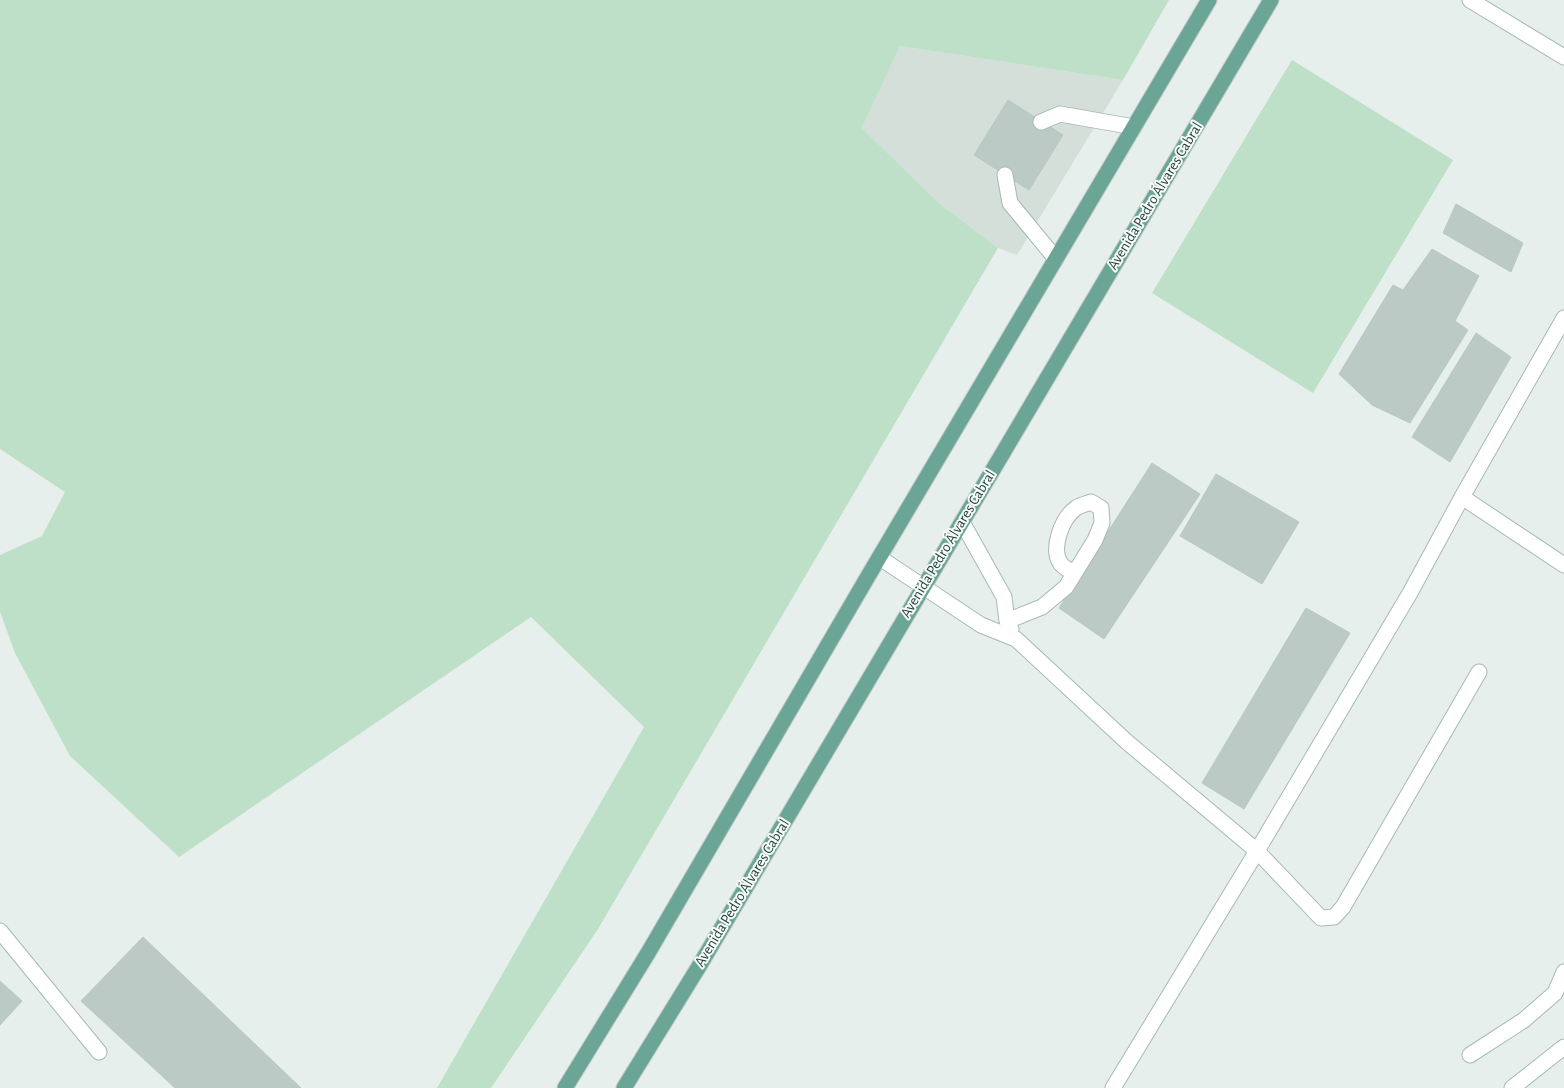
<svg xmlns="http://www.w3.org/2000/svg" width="1564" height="1088" font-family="'Alegreya Sans',sans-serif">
	<rect width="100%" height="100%" fill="#e6efeb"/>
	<path fill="#d4dfda" d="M900,46L1123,80L1017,255L998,248L939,203L862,128Z"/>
	<path fill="#bfe0c8" d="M0,0H1169L1123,80L900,46L862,128L939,203L998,248L598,929L491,1088H437L644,727L531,617L179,857L70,756L15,653L0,612V555L42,536L65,492L0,449Z
		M1292,60L1453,160L1313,393L1152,293Z"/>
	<path fill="#bbcac4" stroke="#b8c9c2" d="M1008,100L1063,135L1029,190L974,155Z
		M1456,204L1523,243L1511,272L1443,233Z
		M1432,249L1479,276L1455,321L1468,330L1410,423L1372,405L1339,374L1393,285L1403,290Z
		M1476,333L1511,357L1450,462L1412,437Z
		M1152,463L1200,494L1104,639L1059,608Z
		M1216,474L1299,522L1262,584L1180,536Z
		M1306,608L1350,633L1244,809L1202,783Z
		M143,937L301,1088H175L81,1001Z
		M0,981L22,1001L0,1025Z"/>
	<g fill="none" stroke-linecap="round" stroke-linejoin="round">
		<g stroke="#a8b8b2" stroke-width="17">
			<path id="service" d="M1470,0L1564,57
				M1041,122L1060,114L1134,127
				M1005,175L1010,203L1056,259
				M1462,497L1564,318
				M962,522L1004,597L1007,621L1011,629
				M880,558L981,625L1016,639L1127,742L1257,851L1113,1088
				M1007,621L1042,607L1066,587L1095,540L1102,523L1101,508L1091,502C1086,504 1080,505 1076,508C1062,518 1050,549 1061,564C1064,568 1071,571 1074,573
				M1479,672L1343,907L1334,917L1321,918L1257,851L1410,593L1462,497L1564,565
				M1470,1055L1524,1020L1555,993L1564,972"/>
		</g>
		<g stroke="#a8b8b2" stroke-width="17">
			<path id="minor" d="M0,931L99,1052
				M1512,1088L1564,1047"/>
		</g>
		<g stroke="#c2cac8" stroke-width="17">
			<path id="primary" d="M565,1088L648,953L867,578L1209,0
				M624,1088L698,968L1271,0"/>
		</g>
		<use href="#service" stroke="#fff" stroke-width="15"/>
		<use href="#minor" stroke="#fff" stroke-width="15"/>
		<use href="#primary" stroke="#6aa596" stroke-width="15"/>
	</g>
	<g text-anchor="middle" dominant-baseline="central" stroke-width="4" stroke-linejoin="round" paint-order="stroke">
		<g font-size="15" fill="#24423a" stroke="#f7fbf9">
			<text transform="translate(1155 196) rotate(-59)">Avenida Pedro Álvares Cabral</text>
			<text transform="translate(948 544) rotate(-59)">Avenida Pedro Álvares Cabral</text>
			<text transform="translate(742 893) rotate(-59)">Avenida Pedro Álvares Cabral</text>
		</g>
	</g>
</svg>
